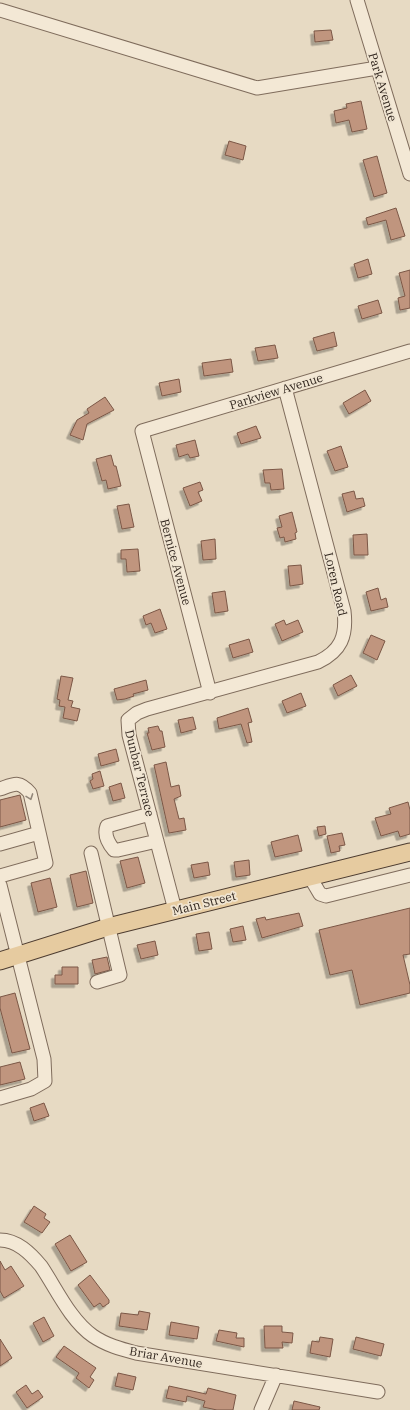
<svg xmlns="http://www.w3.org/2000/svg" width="410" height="1410" font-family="'IBM Plex Serif',serif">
	<defs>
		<filter id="shadow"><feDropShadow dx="-3.5" dy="3.5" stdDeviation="0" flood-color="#0004"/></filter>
	</defs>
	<rect width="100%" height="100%" fill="#e7dac3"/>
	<path fill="#c0957e" stroke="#7b5746" filter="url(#shadow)" d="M331,30L333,40L315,42L314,31Z
		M361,101L367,129L352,132L349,120L336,123L334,111L347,108L346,104Z
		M229,141L246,146L243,160L225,155Z
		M377,156L387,193L374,197L363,160Z
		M396,208L405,236L391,240L386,220L368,225L366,218Z
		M368,259L372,274L358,278L354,264Z
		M410,270V308L400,310L398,298L405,296L399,273Z
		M378,300L382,313L362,319L358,306Z
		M334,332L337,346L317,351L313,338Z
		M275,345L278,358L258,361L255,348Z
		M231,359L233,372L204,376L202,363Z
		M179,379L181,392L162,396L159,383Z
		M365,390L371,401L349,414L343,403Z
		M105,397L114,410L87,424L83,440L70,435L77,420L89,413L87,409Z
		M256,426L261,438L241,444L237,433Z
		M195,440L199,456L190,458L188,454L179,457L176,445Z
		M341,446L348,467L335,471L327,451Z
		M111,455L114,466H116L121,486L108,489L106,480L102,481L96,459Z
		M282,469L284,489L271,490L270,483H265L263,470Z
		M200,482L203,490L198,492L202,501L190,506L183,488Z
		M354,491L356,499L363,498L365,506L347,512L342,494Z
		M129,504L134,527L122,529L117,506Z
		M292,512L297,532L295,533L296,539L285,542L284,537L280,538L277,528L282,527L279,516Z
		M367,534L368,555H354L353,535Z
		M215,539L216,559L203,560L201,541Z
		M138,549L140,571L127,572L126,559H121V550Z
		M301,565L303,584L290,586L288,566Z
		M378,588L381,600L386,598L388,607L371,611L366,592Z
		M225,591L228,611L215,613L212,593Z
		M160,609L167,629L155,633L151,623L146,625L143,616Z
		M284,620L286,625L298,620L303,632L282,641L275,624Z
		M371,635L385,641L377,660L363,653Z
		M249,639L253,652L233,658L229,645Z
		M351,675L357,686L338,696L333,685Z
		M61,676L73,678L68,700L73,701L71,707L80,709L77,721L63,718L65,707L59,706L60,700L57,699Z
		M146,680L148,690L133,694L134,696L125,699L117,700L114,689Z
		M301,693L306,706L287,713L282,701Z
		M248,708L252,722L248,723L252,742L247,743L241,724L219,729L217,718Z
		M193,717L196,729L181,733L178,720Z
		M158,726L160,731H162L165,747L152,750L147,733H149L148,728Z
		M116,749L119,761L101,766L98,754Z
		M166,762L171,787L179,785L181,796L174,799L179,819L184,818L186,830L169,833L154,765Z
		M100,771L104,786L93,789L90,781L93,779L92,774Z
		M121,783L125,798L113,801L109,787Z
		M20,795L26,820L0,827V800Z
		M408,802L410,810V834L400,837L398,831L381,836L375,818L391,814L389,808Z
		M325,826L326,834L319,836L317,827Z
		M342,833L345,845L339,846L340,851L331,853L327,836Z
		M298,835L302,851L275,857L271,842Z
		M138,857L145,883L127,888L120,861Z
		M249,860L250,875L236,877L234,862Z
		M208,862L210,875L194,878L191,865Z
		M86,871L93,903L77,907L70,875Z
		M50,878L57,907L38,912L31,883Z
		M410,908V954L403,955L410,985V993L360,1005L352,970L330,975L319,930Z
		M299,913L303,926L262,938L256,919L265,917L266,920Z
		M243,926L246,940L233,942L230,929Z
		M209,932L212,949L199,951L196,934Z
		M155,941L158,955L141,959L137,945Z
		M107,957L110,970L95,974L92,960Z
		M62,967H78V984H55V975H62Z
		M15,993L30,1049L12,1053L0,1008V997Z
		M20,1062L25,1079L0,1085V1067Z
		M44,1103L49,1116L34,1121L30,1108Z
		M34,1206L46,1214L44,1218L50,1222L42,1233L24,1222Z
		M70,1235L87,1262L71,1271L55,1244Z
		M0,1261L5,1270L11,1266L24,1286L4,1298L0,1291Z
		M90,1275L109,1300V1303L103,1307L100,1303L94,1307L78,1285Z
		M139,1311L150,1313L147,1330L119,1326L121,1313L138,1315Z
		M44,1317L54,1336L43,1342L33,1323Z
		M171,1322L199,1327L197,1339L169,1335Z
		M264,1326H282V1332L293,1333L292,1343L282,1342L283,1348H265Z
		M219,1330L237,1333L236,1338H244V1347L216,1341Z
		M320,1337L333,1339L330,1357L310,1353L312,1341L319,1342Z
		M356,1337L384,1344L381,1356L353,1349Z
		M0,1339L12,1358L0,1366Z
		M64,1346L96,1368L90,1377L94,1380L89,1388L76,1378L79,1373L56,1357Z
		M118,1373L136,1377L133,1390L115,1386Z
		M26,1385L32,1394L38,1390L43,1397L27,1408L16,1392Z
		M169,1386L206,1394L208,1388L236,1395L233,1410H217L203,1407L205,1401L187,1396L186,1402L166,1398Z
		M294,1401L320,1407L319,1410H292Z"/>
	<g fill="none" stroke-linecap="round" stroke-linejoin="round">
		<g stroke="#7f6c5c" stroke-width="15">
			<path id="minor" d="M357,0L410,174
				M0,10L257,88L377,68
				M210,693L142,431L410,351
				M0,789C14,784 19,780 30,793L46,863L0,876
				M150,814L107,826C104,834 108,843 114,850H118L157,841
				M0,844L39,833
				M91,853L120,975L97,982
				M310,877L320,894L326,896L410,875
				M0,885L44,1059L45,1081L31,1089L0,1098
				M175,910L129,735L128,720L137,713L147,709L318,662C341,651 347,636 344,611L285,388
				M0,1240C17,1240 30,1253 41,1266C56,1288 70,1320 93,1336C106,1345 121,1349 136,1353L378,1392
				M261,1410L276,1375"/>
		</g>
		<g stroke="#4d3c30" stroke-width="19">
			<path id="major" d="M0,961L108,927L410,852"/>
		</g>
		<use href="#minor" stroke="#f3e8d5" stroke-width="13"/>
		<use href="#major" stroke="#e6cba0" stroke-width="17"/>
	</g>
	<defs><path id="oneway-chevron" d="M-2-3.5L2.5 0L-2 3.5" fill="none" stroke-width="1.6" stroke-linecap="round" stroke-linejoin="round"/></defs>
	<use stroke="#92877a" href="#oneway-chevron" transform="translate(30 797) rotate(70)"/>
	<g text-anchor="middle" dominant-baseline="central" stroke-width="3.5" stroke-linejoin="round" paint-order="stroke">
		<g font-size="12" fill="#31261e" stroke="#f0e5d2">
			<text transform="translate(383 87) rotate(73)">Park Avenue</text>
			<text transform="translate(276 391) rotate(-17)">Parkview Avenue</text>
			<text transform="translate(176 562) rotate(75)">Bernice Avenue</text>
			<text transform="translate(336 584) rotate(77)">Loren Road</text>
			<text transform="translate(140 773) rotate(76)">Dunbar Terrace</text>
			<text transform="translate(204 903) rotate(-14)">Main Street</text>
			<text transform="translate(166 1357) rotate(10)">Briar Avenue</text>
		</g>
	</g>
</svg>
